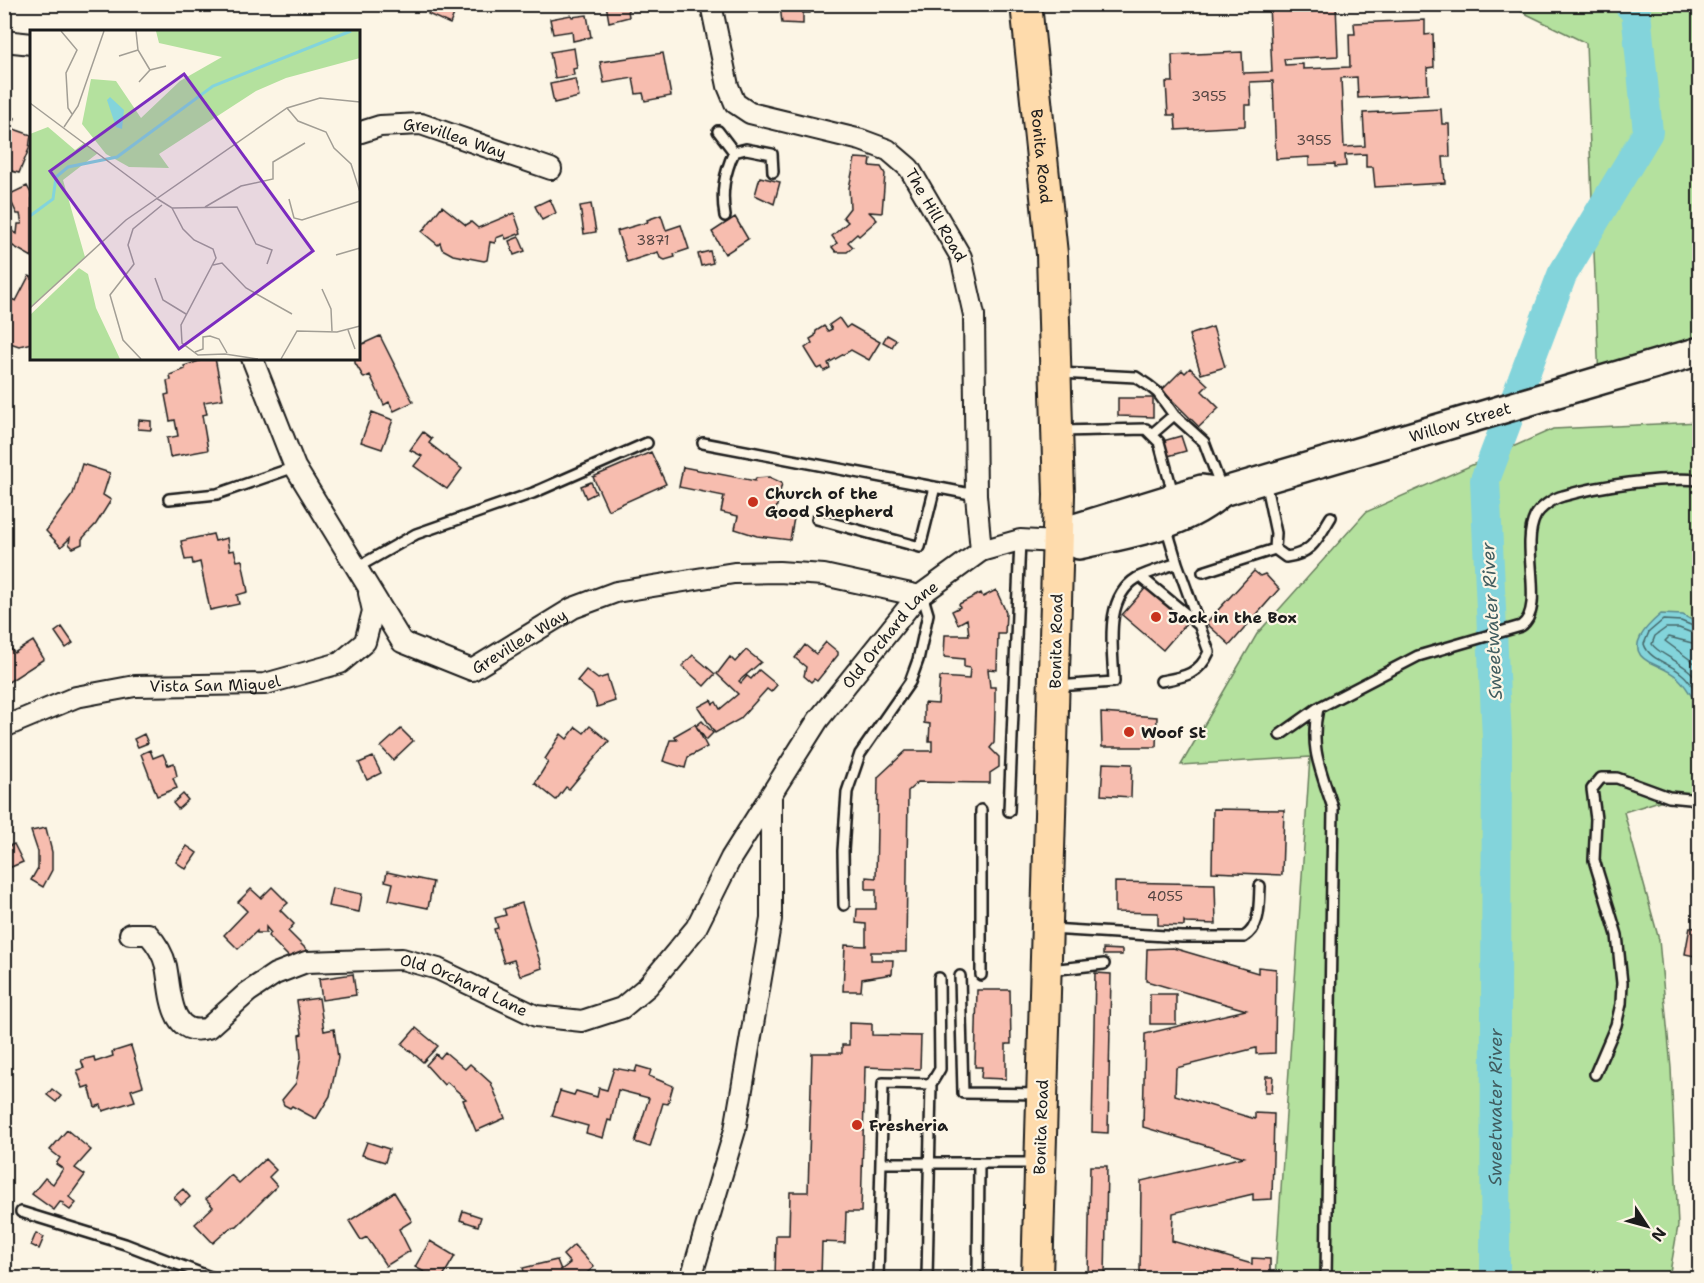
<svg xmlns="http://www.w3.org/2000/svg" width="1704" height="1283" font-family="'Shantell Sans',sans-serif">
	<rect width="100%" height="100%" fill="#fcf5e5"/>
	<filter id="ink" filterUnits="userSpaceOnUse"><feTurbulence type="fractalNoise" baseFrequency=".0167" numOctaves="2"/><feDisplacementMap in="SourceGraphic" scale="12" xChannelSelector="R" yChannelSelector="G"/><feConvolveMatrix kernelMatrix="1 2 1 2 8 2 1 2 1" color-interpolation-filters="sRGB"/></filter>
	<g filter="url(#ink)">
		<path fill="#b4e19e" stroke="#687e5d" stroke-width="1.5" d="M1508,5H1699V351L1599,382L1586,43Z
			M1699,422V800L1666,799L1624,812L1659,940L1671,1068L1678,1226L1669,1278H1275L1310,757L1181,765L1257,634L1366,512L1553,429Z"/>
		<path fill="#83d4db" stroke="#5a8a8f" stroke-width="1.5" d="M1474,477H1479L1492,727L1486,725Z
			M1661,614L1683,615L1699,624V709C1693,699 1687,686 1678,678C1669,670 1659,667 1649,662C1623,648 1648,625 1661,614Z"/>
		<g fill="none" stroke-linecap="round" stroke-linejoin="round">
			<path stroke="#456668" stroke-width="1.5" d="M1700,629L1681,621L1663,620L1649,632L1644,644C1649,660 1670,663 1682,674C1690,680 1694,689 1700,698
				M1700,636L1679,628H1666L1655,636L1652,644C1658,655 1687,662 1700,683
				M1700,645L1669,637L1665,641L1700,667"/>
			<path stroke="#83d4db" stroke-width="30" id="s1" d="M1495,1278L1497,739L1485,480L1562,275L1648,132L1636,12L1628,4"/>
		</g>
		<path fill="#f7bdaf" stroke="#1c1c1c" stroke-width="1.5" d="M421,4H458L450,24L428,14L431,9Z
			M606,4H627L629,17L609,22Z
			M810,4V13H803V24L782,23L780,5H772Z
			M1269,4H1336L1338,56L1284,59L1285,65L1303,64V69L1350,67L1349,34H1355L1354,23L1425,20V35L1433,34L1434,67L1427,68L1428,94L1358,98L1357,77L1341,78L1344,147L1365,146L1363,113L1441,109L1442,124H1449L1450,157H1443L1445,183L1375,187L1373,167H1366V154L1345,155L1346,166L1335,167V164L1309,165V157L1276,159L1273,81L1250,82L1251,105H1245V126L1176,130L1175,115H1168L1166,82H1173L1172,55L1242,52L1243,73L1272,72Z
			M571,15L572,17L587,15L591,37L573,41L572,31L553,34L550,19Z
			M574,48L577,68L573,69L574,75L555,78L550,52Z
			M663,53L671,96L645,101L643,93L636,94L633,78L604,83L600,62Z
			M575,79L579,97L554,103L550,84Z
			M4,115L15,118L11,128L31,135L29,149L19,173L4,169Z
			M855,158L871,159L870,166L881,167L885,174L882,213L869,212L877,220L859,236L857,234L848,242L853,247L847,252H836L832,247L837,243L832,236L848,222L843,217L850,208L849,188Z
			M760,177L780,182L774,204L755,195Z
			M27,186L32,195V257L4,241L6,227L17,234L18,224H22L20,214H17L8,195Z
			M550,199L556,213L542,220L535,206Z
			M591,204L596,232L584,234L580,206Z
			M442,206L466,225L471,222L478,228L514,213L521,233L506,239L504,235L496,238L495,243L490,242L487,260L484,261L453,255L442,249L440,243L438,245L422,232Z
			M661,215L666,230L681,225L689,249L674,254L675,257L665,260L660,258L658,252L627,262L617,231L648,222L647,220Z
			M735,217L748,239L725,254L712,232Z
			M519,237L525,251L514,255L509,241Z
			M710,251L713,263L701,266L698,254Z
			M29,276L32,277V343L19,346L4,341V296L16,301Z
			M839,318L846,328L850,325L880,342L869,360L851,350L828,363L830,368L824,371L822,367L818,369L805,348L812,343L810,339L815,336L816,331L824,326L828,331L832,329L829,325Z
			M1213,327L1225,367L1201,374L1189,335Z
			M887,335L896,340L892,347L883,342Z
			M380,336L413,402L394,411L389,402L384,405L370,375L364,378L355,363V358H358V346Z
			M198,358H215L223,399L204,402L207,414L202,415L208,450L170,457L167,438L178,436L175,420L170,421L165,395L169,394L167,381L171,380L170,375L185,369L184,366L199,361Z
			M1190,368L1208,385L1202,391L1219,408L1199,427L1162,390L1182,370L1185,373Z
			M1118,398H1153V417L1118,416Z
			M372,412L393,420L382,449L361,442Z
			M139,420L151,421V430L138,429Z
			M423,432L432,439L429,443L462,469L447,489L414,466L422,456L410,450Z
			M1181,436L1186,451L1168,456L1163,441Z
			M651,452L666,484L608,510L593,477Z
			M82,464L110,473L103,495L111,500L96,524L82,539V544L73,548L69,544L70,538L61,547L46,531L73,494Z
			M683,467L755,481L756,478L769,477L782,483L775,514L794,518L790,540L757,536L735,529L738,516L721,512L724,496L679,487Z
			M591,482L596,493L586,498L581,486Z
			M213,534L215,541L227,538L229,551L234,550L237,561L242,560L248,592L237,595L239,604L210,610L200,562L193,564L192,559L185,560L181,541Z
			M1254,571L1260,576L1265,574L1279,589L1230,645L1206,623Z
			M1149,584L1189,620L1163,650L1122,615Z
			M996,590L1006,612L1005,634H998L997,670L988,669L990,687H995V711L994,743L990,748L999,757V767L990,773V783L918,782L908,791L906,952H871V960H893L892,974L862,979L861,991H843L845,945L866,946V924L856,923L857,909H876V889H866V877L876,878L878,777L906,751H932V741H929L930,724L924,723V703L938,704L940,677L969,679L970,668L964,667V659L944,657L945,635H969L967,619L958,624L952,611L960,607L959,604L981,593L983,597Z
			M62,627L73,643L66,648L55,632Z
			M33,641L44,659L7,683L4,680V649L9,646L14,653Z
			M826,642L838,652V655L817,681L814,679L811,682L804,676L806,667L795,658L805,645L816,654Z
			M746,650L761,662L739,681L741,683L747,676L751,679L759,670L777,685L771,692L767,689L740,719L715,733L698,707L711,700L713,704L716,702L720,709L738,694L717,674L730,657L735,662Z
			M693,655L715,674L704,686L682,666Z
			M586,670L598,679L607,676L615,701L597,707L593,694L577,681Z
			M1101,713L1157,717L1156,747H1102Z
			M702,721L713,733L706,740L696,726Z
			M695,724L707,747L688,757L685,768L663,761L670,740H677L674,736Z
			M590,726L609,741L569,789L566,787L556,800L535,783L548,762L545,759L561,734L567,739L576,727L584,733Z
			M401,729L413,741L393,760L381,747Z
			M144,734L148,743L138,747L134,739Z
			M150,750L153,758L163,754L168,765L174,763L177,776L173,778L177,788L157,796L141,754Z
			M373,757L381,773L367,780L359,763Z
			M1103,763L1132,764L1131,797L1101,795Z
			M183,794L188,800L178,809L173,803Z
			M1213,809L1284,810L1282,875L1212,872Z
			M46,828L52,852V870L43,887L31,880L38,868V852L31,831Z
			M14,844L23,862L4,870V848Z
			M187,846L197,853L186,869L176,862Z
			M387,872L433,882L428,908L389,900L393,883L385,881Z
			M1115,882L1215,884L1216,924L1186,923L1184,921V926L1158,925V913L1115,912Z
			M272,887L288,903L280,910L294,924L288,931L307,950L294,962L268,936L271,933L266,927V933H257V931L238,949L224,935L247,911L238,902L251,889L261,898Z
			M332,888L362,894L359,912L328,906Z
			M522,903L542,968L520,976L514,960L504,963L494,929L498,928L495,918L506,915L504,909Z
			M1690,927L1700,929V957L1685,954Z
			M1173,948L1258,973V967L1276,969L1275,1053L1256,1054V1048L1176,1068L1175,1095L1255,1119V1113L1274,1114L1272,1199L1253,1200V1194L1173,1213L1172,1241L1252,1264V1258L1270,1259V1278H1162L1140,1272L1141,1181L1244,1157L1143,1127L1145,1034L1246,1010L1146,981L1147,949Z
			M1103,949L1122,950V955H1103Z
			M1095,973L1111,974L1108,1133L1092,1132Z
			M353,974L356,995L322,1000L319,979Z
			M977,990H1010L1011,1044H1006V1079L981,1078L982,1067H975Z
			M1150,994H1176V1024H1150Z
			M319,998L324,1031L334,1029L338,1058L330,1096L316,1119L292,1106L290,1108L284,1105L282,1100L296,1083L301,1057L299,1035L302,1034L297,1001Z
			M849,1023L872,1024V1035L921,1036L920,1069L865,1067L861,1212H846L845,1243L822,1242L821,1278H775L776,1235H789L790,1192H808L812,1053H842V1045H849Z
			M416,1028L438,1046L423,1062L402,1044Z
			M131,1046L143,1086L131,1090L135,1101L103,1111L101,1105L95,1107L89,1086L83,1088L77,1070L84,1068L81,1060L94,1057L95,1062L113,1056L112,1052Z
			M445,1052L465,1069L470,1064L491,1083L505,1118L476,1131L463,1100L466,1099L447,1082L444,1085L426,1065L436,1054L440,1058Z
			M637,1066L651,1070L649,1076L673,1086L668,1104L663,1103L650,1147L635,1142L649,1098L618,1090L611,1121L608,1120L603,1138L586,1133L588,1126L552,1116L560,1091L574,1095L576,1091L597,1097L599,1088L607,1090L614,1068L635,1072Z
			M1266,1076H1273L1272,1092H1265Z
			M52,1089L61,1096L56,1102L47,1095Z
			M67,1130L91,1150L75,1168L85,1175L69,1197L76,1203L70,1210L63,1205L64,1203L60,1202L54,1210L32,1194L45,1178L53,1184L63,1169L56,1164L60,1158L50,1150Z
			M367,1142L389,1149L385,1162L362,1155Z
			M265,1159L276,1170L269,1177L277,1186L237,1226L230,1228L213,1243L195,1224L213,1207L206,1199L231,1175L239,1183Z
			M1090,1166H1107L1105,1278H1088Z
			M183,1189L190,1197L181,1205L174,1197Z
			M394,1192L412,1221L399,1229L410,1251L386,1266L367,1237L361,1240L349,1221Z
			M463,1211L481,1217L478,1226L460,1220Z
			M36,1233L44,1237L39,1249L31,1245Z
			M430,1241L455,1256L442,1278H435L415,1267Z
			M574,1245L594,1267L581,1278H526L523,1268L557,1260L561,1270L570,1263L563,1255Z"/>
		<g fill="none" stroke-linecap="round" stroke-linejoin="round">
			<g stroke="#1c1c1c" stroke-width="14">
				<path id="service" d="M718,131L734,152
					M725,216C721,193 724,174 734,152L746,149L772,154L773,172
					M1059,373L1136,377L1148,385L1158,393L1174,415L1204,442L1221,487
					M1061,431L1146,429L1159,442L1174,497
					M1152,434L1174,415
					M703,443L976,495
					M1265,481L1276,533L1275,549L1286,557C1312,554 1318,538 1331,517
					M169,499L217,494L295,467
					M817,519L920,547L935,487
					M356,568L416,534L533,493L647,443
					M1203,572L1275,549
					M1141,577L1198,624
					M1161,681C1183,677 1199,675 1209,652L1177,563
					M1057,686L1114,682C1113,648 1103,599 1137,578C1149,572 1164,568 1177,563L1166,526
					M1318,708C1309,749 1321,770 1333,808L1326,1278
					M1280,735L1318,708L1418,656L1521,626C1546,609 1520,547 1535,517C1539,508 1554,498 1563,496C1601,485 1661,477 1700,480
					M981,810V975
					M1009,811L1020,540
					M844,905L843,851L847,792L860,754L910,682L918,660L928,614L922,594
					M1050,929L1182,937H1244C1261,927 1259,904 1260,886
					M1050,970L1104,964
					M960,976L963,1093L1039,1094
					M1595,1074L1616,1025L1621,1004L1622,983L1617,935L1594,860L1596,819L1592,789L1601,778H1617L1669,797L1700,800
					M881,1163H1038
					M21,1212L125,1244L213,1278
					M878,1278L883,1083L931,1084L940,1069L939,978
					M927,1278L931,1084
					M978,1278L979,1163"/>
			</g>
			<g stroke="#1c1c1c" stroke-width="24">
				<g id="minor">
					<path id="s2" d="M711,4L728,86L735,103L750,113L861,140L888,150L909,168L961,257L974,315L976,495L981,551"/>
					<path d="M4,41L32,44"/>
					<path id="s3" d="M358,133L380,126L421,124L551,169"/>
					<path id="s4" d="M252,358L295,467L402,642L472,670L573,608L616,592L734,573L779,572L824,575L920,596"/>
					<path id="s5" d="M4,727L76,697L135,686L265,684L340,663L365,642L373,611L369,593"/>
					<path id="s6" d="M130,934H148C157,944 163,953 166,966C171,990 169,1039 208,1028L248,992L275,974L306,962L402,959L438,969L536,1016L582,1021L622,1008L648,986L696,928L731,858L818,720L915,599L981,551L1020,540L1057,542"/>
					<path d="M691,1278L735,1130L771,919V797"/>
				</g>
			</g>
			<g stroke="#1c1c1c" stroke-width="32">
				<g id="secondary">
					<path id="s7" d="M1057,542L1075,528L1202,489L1222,492L1700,351"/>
					<path d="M1079,545C1128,533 1184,527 1222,492"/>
				</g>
			</g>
			<g stroke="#1c1c1c" stroke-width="34">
				<g id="primary">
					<path id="s8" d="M1026,4L1052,254L1059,495L1037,1278"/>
				</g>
			</g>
			<use href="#service" stroke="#fcf5e5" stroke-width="9"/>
			<use href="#minor" stroke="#fcf5e5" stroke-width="20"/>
			<use href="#secondary" stroke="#fcf5e5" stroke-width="27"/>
			<use href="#primary" stroke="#fedbac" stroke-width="30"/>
		</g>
	</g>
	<g fill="#c8321e" stroke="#fcf5e5" stroke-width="2">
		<circle cx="753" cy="502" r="6"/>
		<circle cx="1156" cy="617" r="6"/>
		<circle cx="1129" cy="732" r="6"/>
		<circle cx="857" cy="1125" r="6"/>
	</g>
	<g text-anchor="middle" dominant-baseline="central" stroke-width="4.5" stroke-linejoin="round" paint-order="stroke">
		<g font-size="14" fill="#534441">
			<text x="1209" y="96">3955</text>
			<text x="1314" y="140">3955</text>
			<text x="653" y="240">3871</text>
			<text x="1165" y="896">4055</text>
		</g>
		<g font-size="16" fill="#1c1c1c" stroke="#fcf5e5">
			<text stroke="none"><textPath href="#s3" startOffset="100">Grevillea Way</textPath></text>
			<text stroke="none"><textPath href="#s8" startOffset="153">Bonita Road</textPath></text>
			<text stroke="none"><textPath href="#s2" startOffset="345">The Hill Road</textPath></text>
			<text stroke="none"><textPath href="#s7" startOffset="424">Willow Street</textPath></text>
			<text stroke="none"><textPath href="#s6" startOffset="1056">Old Orchard Lane</textPath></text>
			<text stroke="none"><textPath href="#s4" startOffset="453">Grevillea Way</textPath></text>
			<text transform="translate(1056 641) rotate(-89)">Bonita Road</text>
			<text stroke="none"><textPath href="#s5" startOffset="218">Vista San Miguel</textPath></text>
			<text stroke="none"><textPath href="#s6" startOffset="426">Old Orchard Lane</textPath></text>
			<text transform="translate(1041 1127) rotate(-88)">Bonita Road</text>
		</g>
		<g font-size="16" font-weight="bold" fill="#1c1c1c" stroke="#fcf5e5" text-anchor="start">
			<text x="765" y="493">Church of the<tspan x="765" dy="18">Good Shepherd</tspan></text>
			<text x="1168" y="617">Jack in the Box</text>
			<text x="1141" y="732">Woof St</text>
			<text x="869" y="1125">Fresheria</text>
		</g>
		<g font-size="18" font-style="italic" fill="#405c5f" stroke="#fcf5e5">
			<text transform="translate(1492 621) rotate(-93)">Sweetwater River</text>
			<text stroke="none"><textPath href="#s1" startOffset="171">Sweetwater River</textPath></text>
		</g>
	</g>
	<g transform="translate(30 30)">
		<rect width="330" height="330" fill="#fcf5e5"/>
		<path d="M126,1H330V28L256,48L226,61L129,124L139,138L99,137L76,124L52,94L61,49L86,51L111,88L150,51L192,27L129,13ZM18,97L45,120L54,113L68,123L33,150L55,227L0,278V104ZM49,238L58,244L66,278L90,329H0V285Z" fill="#b4e19e"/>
		<path d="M80,67L94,80L92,99L86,97L77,70Z" fill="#83d4db"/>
		<path fill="none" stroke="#83d4db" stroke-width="3" d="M0,186L23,169L26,147L38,137L87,127L183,56L321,1"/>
		<path fill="none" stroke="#a29e95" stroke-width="1.5" d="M31,1L47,20L36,43L38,78L42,84M106,1L108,20L120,40M89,26L108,20M109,52L120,40L136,36M0,73L126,167M257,78L268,91L296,102L304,118L321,134L330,162M34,97L48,76L74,1M126,168L142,178L207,177L226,214L242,220L237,234M259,169L264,188L272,190L330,171M175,177L211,156L243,149V132L275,113M142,178L153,199L164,210L183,219L186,228L151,295L152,313L168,325L195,324L228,329M306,225L330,218M183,235L192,233L216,258L262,284M125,248L133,270L156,284M292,259L301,279L302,301M0,278L96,190L257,78L290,68L330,72M318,300L325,319M165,322L173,319V307L180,306L189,309L197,323M111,329L93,310L80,265L104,234L98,215L103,199L132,175M251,329L267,301L307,302L330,296"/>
		<path fill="#7b2cbf" fill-opacity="0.15" stroke="#7b2cbf" stroke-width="3" d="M154,44L283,221L149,319L20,141Z"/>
		<rect width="330" height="330" fill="none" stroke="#1c1c1c" stroke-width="3"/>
	</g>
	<rect width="1704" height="1283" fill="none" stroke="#fcf5e5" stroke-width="24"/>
	<rect x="12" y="12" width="1680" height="1259" fill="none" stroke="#1c1c1c" stroke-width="2" filter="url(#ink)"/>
	<g transform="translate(1647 1226) rotate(126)" stroke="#fcf5e5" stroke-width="4.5" paint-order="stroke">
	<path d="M0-4.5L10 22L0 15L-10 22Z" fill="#1c1c1c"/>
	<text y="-9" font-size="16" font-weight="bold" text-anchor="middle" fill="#1c1c1c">N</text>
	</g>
</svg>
